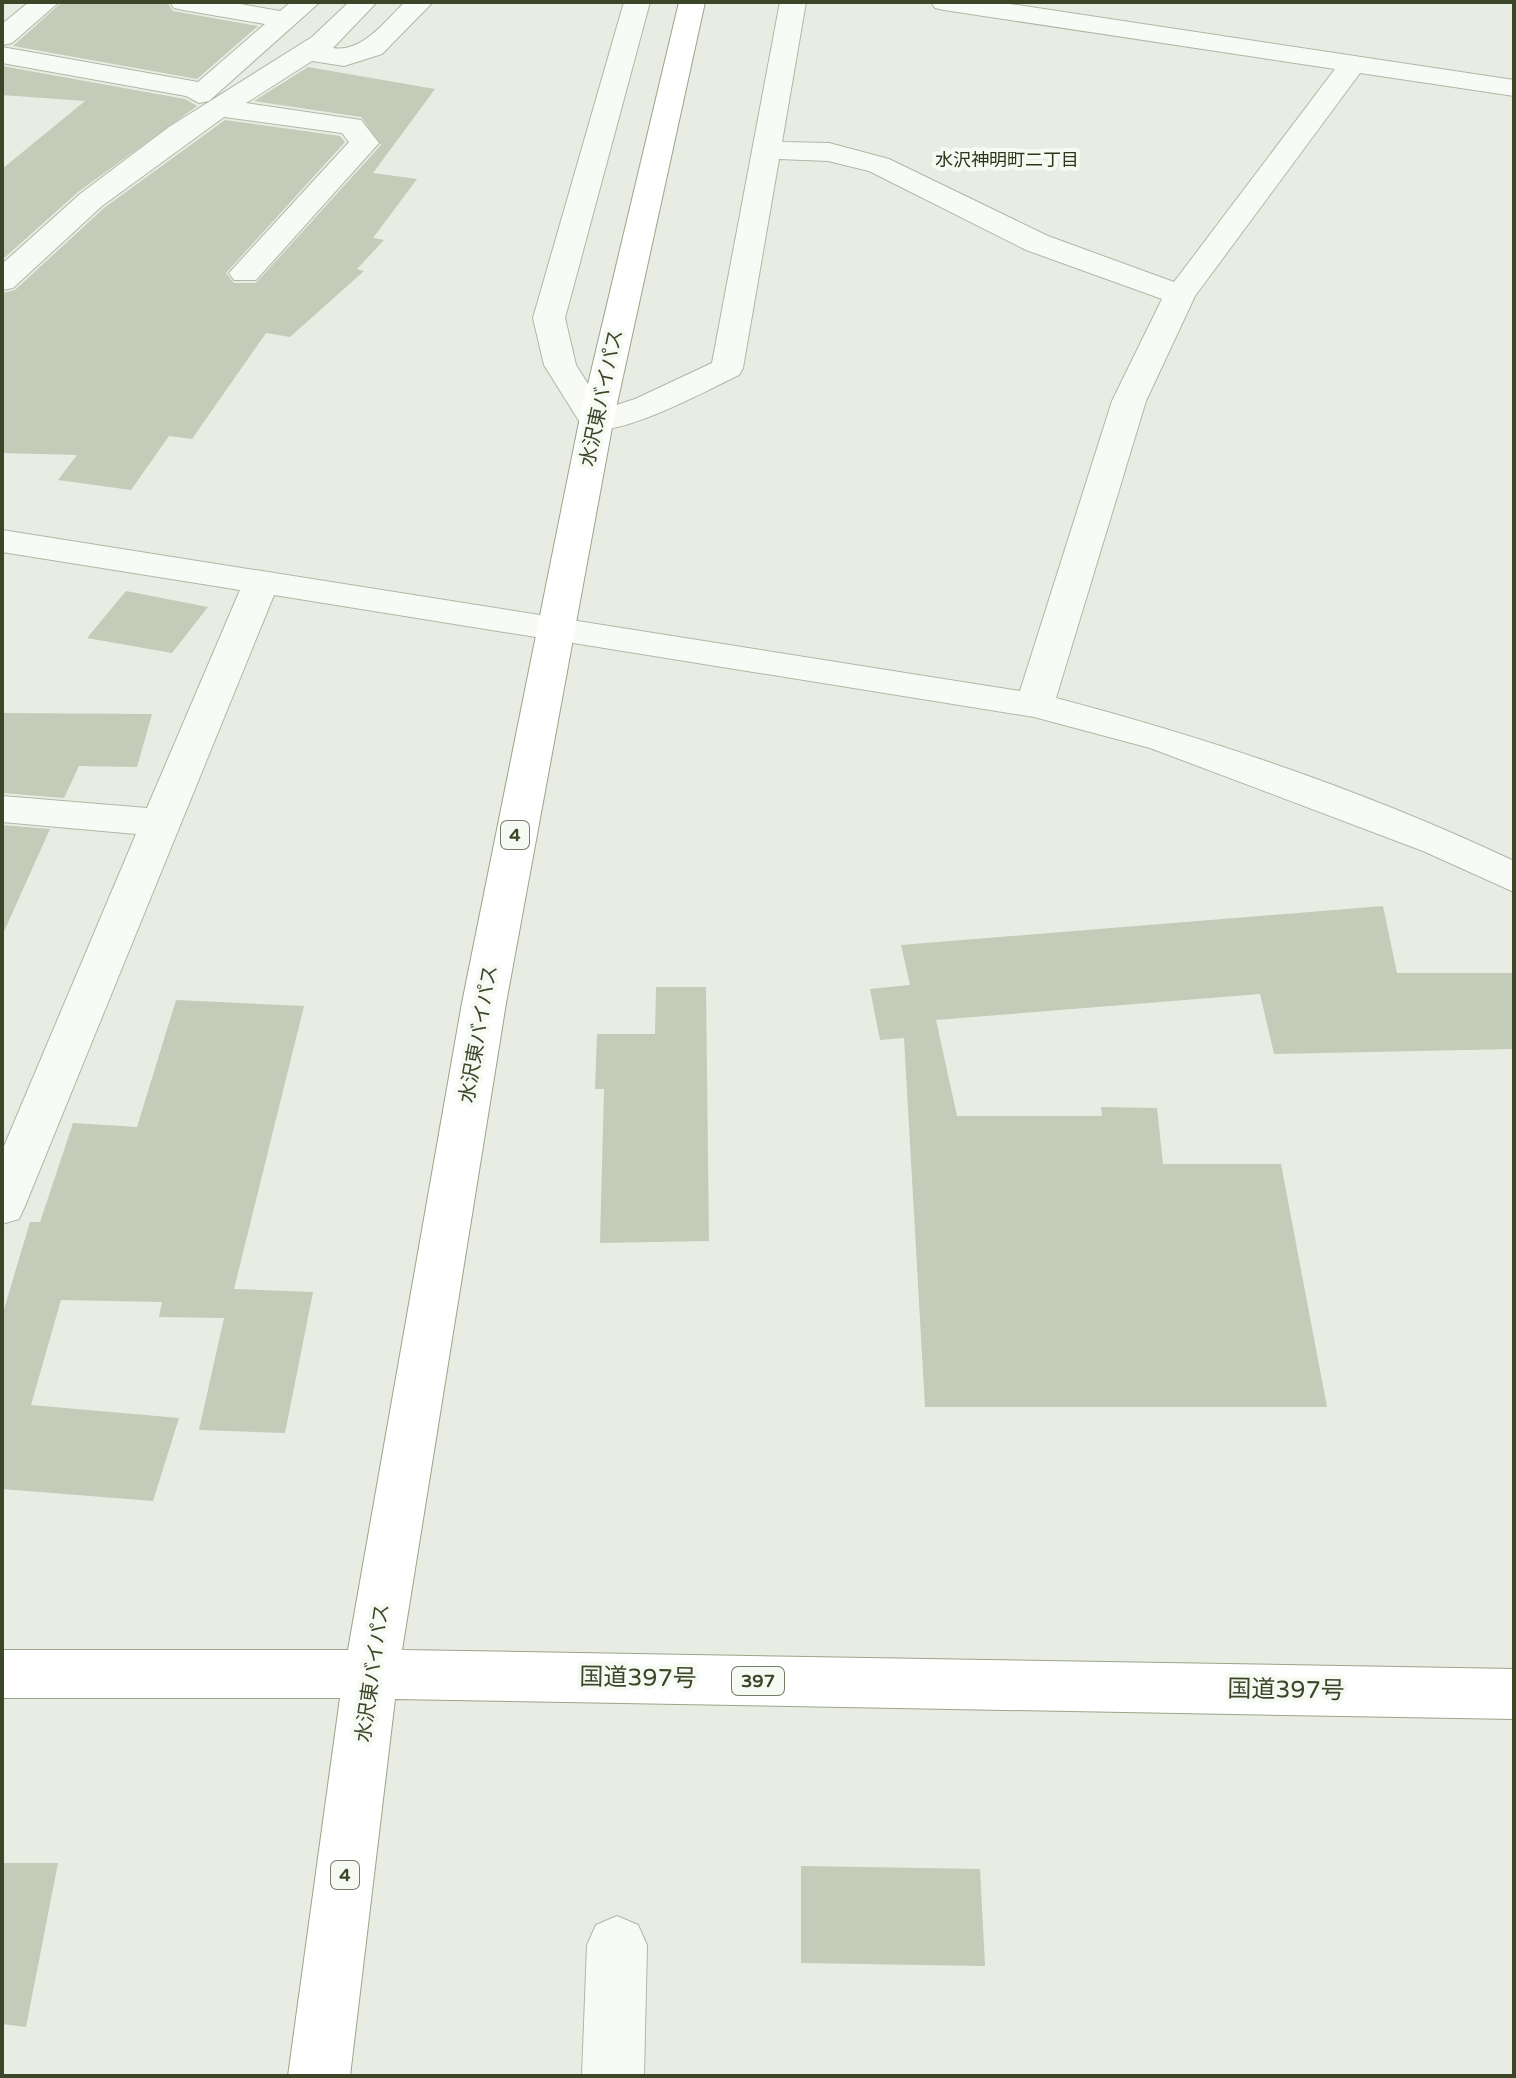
<svg xmlns="http://www.w3.org/2000/svg" width="1516" height="2078" font-family="'Varela Round','Noto Sans JP',sans-serif">
	<rect width="100%" height="100%" fill="#e9ece2"/>
	<path fill="#c4cbb9" d="M62,2H167L173,11L258,26L197,79L13,46Z
		M2,66L185,99L197,106L78,192L2,260V169L85,101L2,95Z
		M308,67L435,89L373,173L417,179L373,238L384,240L357,269L364,271L290,337L266,333L192,439L169,436L131,490L58,480L77,455L2,453V293L15,290L104,208L225,120L340,136L345,142L226,273L234,283H256L381,145L361,117L254,101Z
		M126,591L208,607L172,653L87,638Z
		M2,713L152,714L137,767L79,766L64,798L2,793Z
		M2,825L50,829L2,936Z
		M1383,906L1397,973H1514V1049L1274,1054L1260,994L936,1020L957,1116H1102L1101,1107L1157,1108L1163,1164H1281L1327,1407H925L904,1038L880,1040L870,989L910,985L901,945Z
		M656,987H706L709,1241L600,1243L604,1089H595L597,1034H655Z
		M176,1000L304,1006L234,1289L313,1292L285,1433L199,1430L224,1318L159,1317L162,1302L61,1300L31,1405L179,1418L153,1501L2,1489V1316L30,1222H40L73,1123L137,1127Z
		M2,1863H58L26,2027L2,2024Z
		M801,1866L980,1869L985,1966L801,1963Z"/>
	<g fill="none" stroke-linecap="round" stroke-linejoin="round">
		<g stroke="#b1b7a6" stroke-width="2">
			<path id="minor" d="M29,2H59L12,43L2,45V24Z
				M170,2H229L280,11L291,2H320L209,101L199,103L186,96L2,63V47L198,82L265,24L183,10L174,8Z
				M349,2H377L333,48C362,53 385,21 405,2H433L382,54L344,66L312,61L246,103L361,120L379,143L256,280H234L229,273L349,142L342,133L224,117L102,206L13,288L2,290V264L80,194L169,127L312,37Z
				M624,2H650L565,318L576,365L604,409L635,399L712,363L780,2H806L782,142L829,143L889,159L1048,236L1174,282L1335,69L944,10L935,8L931,2H997L1514,80V96L1360,73L1195,296L1146,401L1056,698C1212,739 1368,792 1514,861V892L1423,851L1150,748L1034,717L274,595L25,1206L19,1219L2,1224V1151L136,834L2,822V796L147,808L240,590L2,552V530L1020,691L1112,401L1162,299L1026,250L869,171L828,161L779,159L743,368L739,375C703,392 621,438 584,429L544,365L533,318Z
				M617,1916L638,1925L647,1945L644,2076H582L587,1945L596,1925Z"/>
		</g>
		<g stroke="#9ba588" stroke-width="2">
			<path id="highway" d="M679,2H705L613,422L506,1003L402,1650L1514,1669V1719L395,1699L350,2076H288L340,1698H2V1650H348L462,1003L579,422Z"/>
		</g>
		<use href="#minor" fill="#f8faf6" fill-rule="evenodd"/>
		<use href="#highway" fill="#fff" fill-rule="evenodd"/>
	</g>
	<g text-anchor="middle" dominant-baseline="central" stroke-width="8" stroke-linejoin="round" paint-order="stroke">
		<g font-size="18" fill="#2c371a" stroke="#f7f9f3">
			<text x="1007" y="160">水沢神明町二丁目</text>
		</g>
		<g fill="#f7f9f3" stroke="#737c65" stroke-width="2">
			<rect x="501" y="821" width="28" height="28" rx="6"/>
			<rect x="732" y="1667" width="52" height="28" rx="6"/>
			<rect x="331" y="1861" width="28" height="28" rx="6"/>
		</g>
		<g font-size="18" font-weight="bold" fill="#3b4628">
			<text x="515" y="835">4</text>
			<text x="758" y="1681">397</text>
			<text x="345" y="1875">4</text>
		</g>
		<g font-size="20" fill="#3b4628" stroke="#f7f9f3">
			<text transform="translate(602 398) rotate(-78)">水沢東バイパス</text>
			<text transform="translate(479 1034) rotate(-80)">水沢東バイパス</text>
			<text transform="translate(373 1673) rotate(-82)">水沢東バイパス</text>
		</g>
		<g font-size="24" fill="#3b4628" stroke="#f7f9f3">
			<text transform="translate(638 1678) rotate(1)">国道397号</text>
			<text transform="translate(1286 1690) rotate(1)">国道397号</text>
		</g>
	</g>
	<rect width="1516" height="2078" fill="none" stroke="#3b4628" stroke-width="8"/>
</svg>
